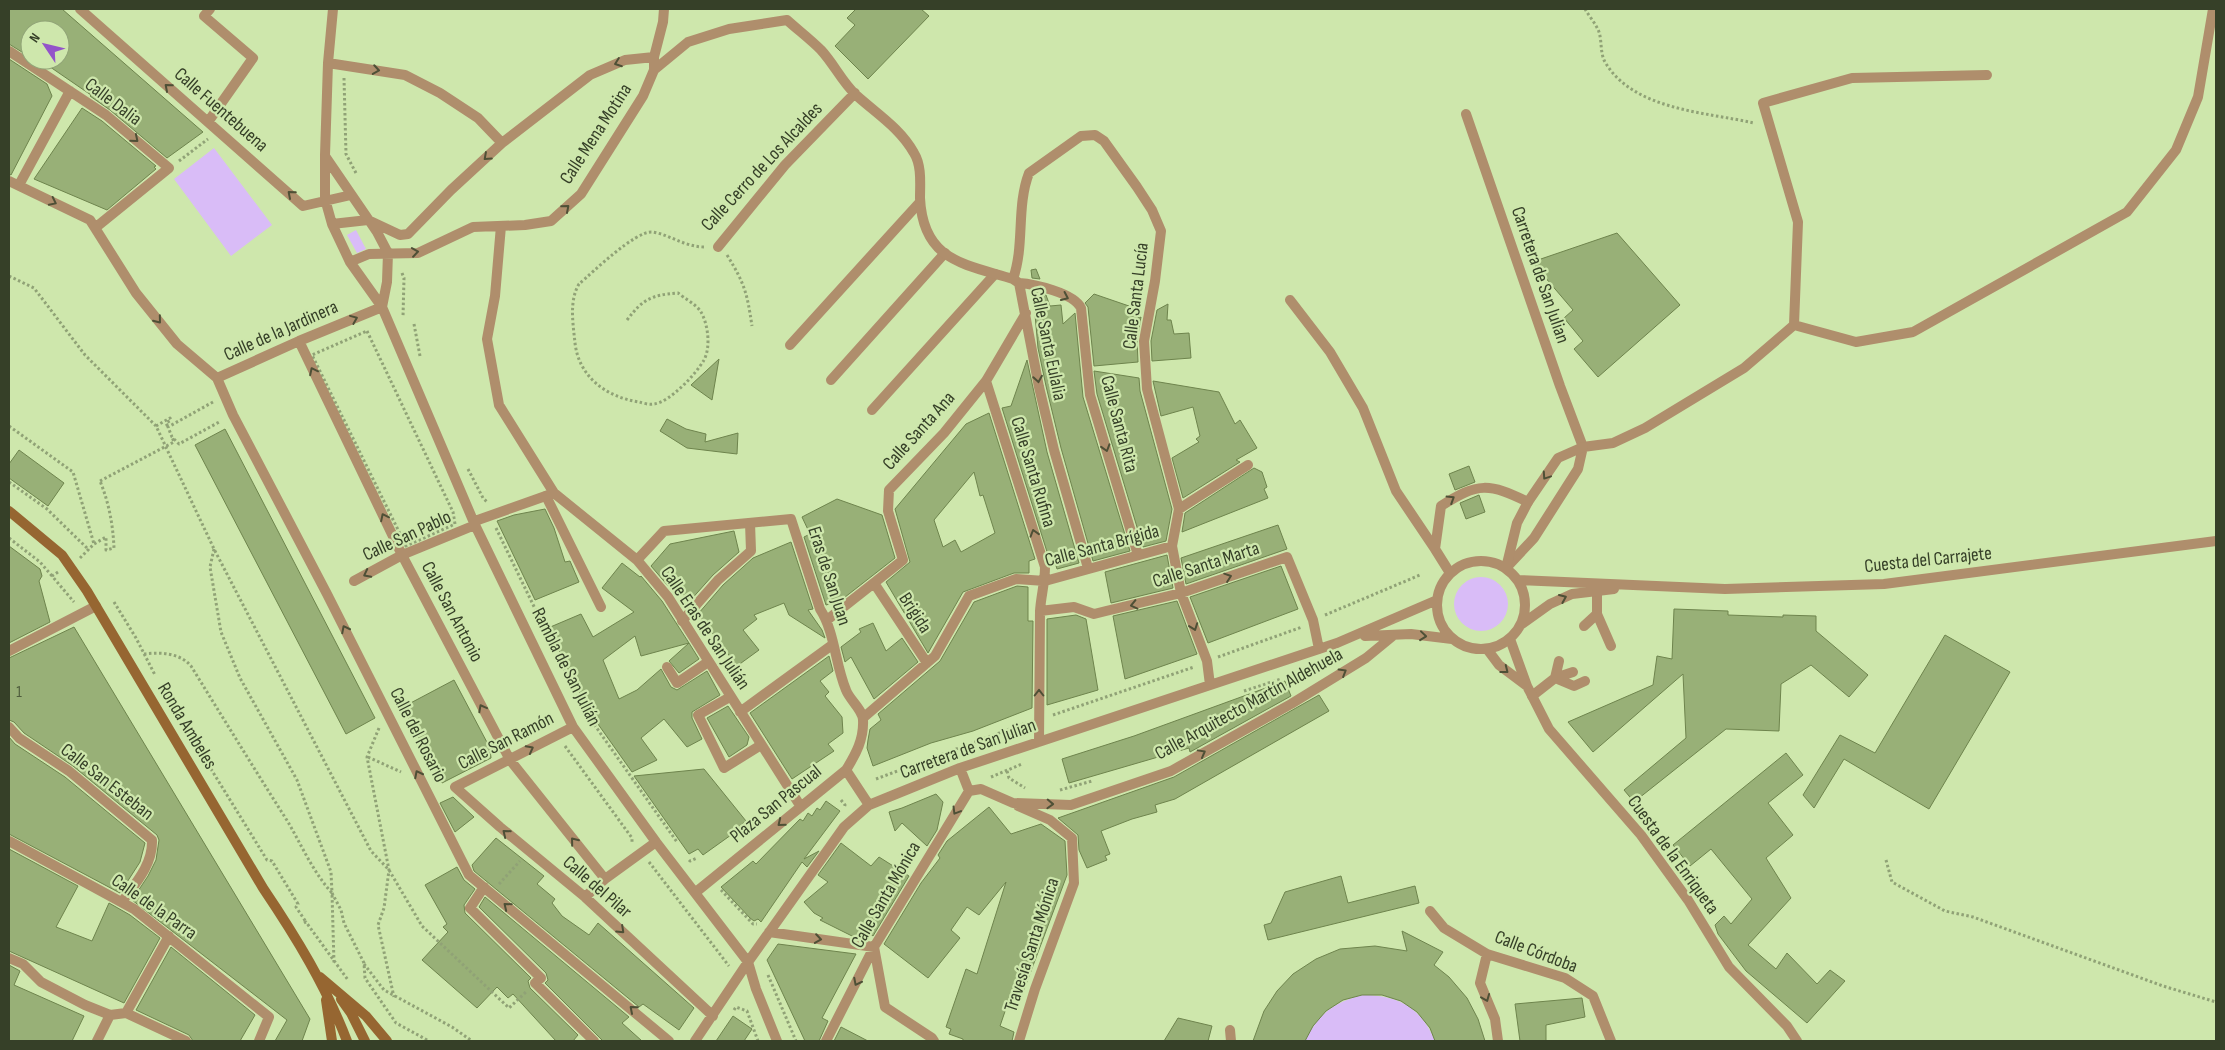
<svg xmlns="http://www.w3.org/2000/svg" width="2225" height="1050" font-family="'Sofia Sans Condensed',sans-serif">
	<rect width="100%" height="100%" fill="#cee7ac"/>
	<path fill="#d9bcf7" d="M214,148L272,225L231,256L174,179Z
		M356,230L366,249L357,253L347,235Z
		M1454 604a27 27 0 1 1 54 0a27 27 0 1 1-54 0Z
		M1362,995C1398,995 1421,1007 1435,1041H1305C1319,1013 1333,1003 1362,995Z"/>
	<path fill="#98b077" stroke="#6e844d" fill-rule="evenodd" d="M9,9H62L203,132L167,158L110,110L90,96L91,95L40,60H60V30H30V57L9,44Z
		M856,9H921L929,16L868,79L835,46L855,25L847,18Z
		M9,59L47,84L52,96L11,175L9,174Z
		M82,108L102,121L156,166L154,167L156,169L150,174L107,210L34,179Z
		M1617,233L1680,305L1598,377L1574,349L1583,341L1564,318L1573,310L1532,262Z
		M1036,269L1040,279L1032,278L1031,270Z
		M1033,292L1046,295L1050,306L1061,305L1063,324L1075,313L1083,397L1130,551L1093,561L1061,448L1046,386L1038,348Z
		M1094,294L1129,306L1139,318L1141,317L1137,340L1138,362L1094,366L1088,307L1085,303Z
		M1168,304L1167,320H1171L1174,334L1189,333L1191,358L1152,361L1151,341L1157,310Z
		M719,359L712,400L691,385Z
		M1027,360L1047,452L1079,563L1057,569L1052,553L1048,555L1002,408L1011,406Z
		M1094,371L1139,378L1140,391L1172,509L1166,541L1143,547L1097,394Z
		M1153,381L1219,392L1235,424L1240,420L1257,448L1236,460L1240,462L1183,498L1172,458L1199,442L1196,439L1200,436L1193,407L1161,416Z
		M989,413L1035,559L1029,561V573H1014L963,592L928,653L886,582L910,562L895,509L966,424ZM974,472L980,496L983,495L995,533L961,552L955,540L943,547L934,520Z
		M667,419L686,429L706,434L705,442L738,433L737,454L687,448L660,431Z
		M225,429L375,718L346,734L195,445Z
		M19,450L64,483L48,506L9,478V464Z
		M1469,466L1475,482L1455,490L1449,474Z
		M1254,468L1262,472L1267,487L1264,489L1268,498L1182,532L1185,513Z
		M1479,495L1485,512L1466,519L1460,503Z
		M837,499L882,515L895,558L840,601L826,605L804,537L810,534L802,517Z
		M545,509L554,528L565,562L570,561L579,582L535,600L497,521L514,515Z
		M1278,525L1287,549L1186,584L1181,558Z
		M734,531L739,552L713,575L689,602L675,583L669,587L651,566L670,544Z
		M791,542L813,609L808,610L822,630L825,638L789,615L784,603L754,615L757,619L743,630L759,650L737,666L698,614L723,585L753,558Z
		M9,546L40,569L42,576L39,581L50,622L9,643Z
		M1167,555L1173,588L1111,603L1105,572Z
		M622,563L640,577L641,576L662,601L689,643L641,656L635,636L603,660L619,699L637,690L661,669L671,687L677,690L707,671L720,695L692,712V718L702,739L687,747L664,719L641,738L657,760L632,772L588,710L548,628L581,614L593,637L634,612L602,588Z
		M1281,566L1298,609L1208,643L1190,597Z
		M1017,586L1028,587V621H1033L1032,708L973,731L931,743L873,766L867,748L868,740L870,729L881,720L878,714L940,661L974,602Z
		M1177,601L1197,654L1125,679L1113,616Z
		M1674,609L1728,611V615L1783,617V615L1816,616V631L1868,675L1849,697L1811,665L1781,684L1779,731L1726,729L1634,802L1624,790L1686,738L1683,674L1593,752L1568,722L1653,685L1657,656L1672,659Z
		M1076,615L1086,619L1098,690L1047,705V619Z
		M873,623L886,651L902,638L918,662L874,699L851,657L845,662L841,647L861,632L859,629Z
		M74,627L310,1019L302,1041H275L287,1020L132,900L148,876L156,860L159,840L157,835L73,766L24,733L14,722L9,720V658Z
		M1945,635L2010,672L1929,809L1844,759L1814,808L1803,795L1840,735L1875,753Z
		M689,643L699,659L679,673L669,661Z
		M829,656L833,671L820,681L829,692L825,696L842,717L843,733L828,744L834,751L792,779L750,713Z
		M454,680L490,748L491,758L442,783L403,707Z
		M1285,681L1291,696L1190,752L1189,748L1069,783L1062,759L1134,736Z
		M1319,695L1329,711L1175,799L1155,805L1157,812L1132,819L1101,831L1110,854L1105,856L1107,860L1087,868L1079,850L1078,835L1058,818L1174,777Z
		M728,706L749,737L747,745L729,757L707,718Z
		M9,737L15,744L65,777L145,843L140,862L120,893L9,834Z
		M1786,753L1803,775L1768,803L1793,835L1766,858L1791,898L1748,945L1776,969L1787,953L1817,984L1830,970L1845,981L1807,1023L1746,971L1718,934L1715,925L1724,916L1731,924L1752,899L1711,849L1690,866L1673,845Z
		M704,769L746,821L737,828L738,830L703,855L698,849L689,854L634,776Z
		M936,794L943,802L937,830L927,846L902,823L895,831L889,812L902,808Z
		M453,797L474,817L455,832L440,803Z
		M826,801L840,811L804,859L819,851L807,867L802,862L761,922L758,919L754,921L750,918L721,887L753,861L756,864L800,819L803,821L808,813L812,816L817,808L820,810Z
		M989,807L1011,834L1041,824L1065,841L1067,875L1022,995L1012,991L1000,1026L1014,1032L1012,1041H963V1039L949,1034L951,1029L946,1027L966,969L977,974L1006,882L979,915L967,907L951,930L960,938L928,978L884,944L921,883L940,858L938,855L947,841Z
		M496,838L544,876L537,884L555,899L552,903L562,916L589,935L598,923L694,1008L679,1030L643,1004L639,1007L474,871L472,865Z
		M841,843L871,866L879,857L909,876L873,936L868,932L864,939L856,938L820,920L823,918L814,913L804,902L828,882L818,875Z
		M9,849L78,886L56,927L92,941L109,903L130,915L160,938L124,1003L9,951Z
		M457,867L464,880L475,889L464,905L465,913L531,978L528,981L530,988L578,1035L573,1041H556L513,994L508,998L497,987L477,1008L422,960L448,932L443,927L447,924L425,885Z
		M1341,876L1348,903L1415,886L1419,903L1268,940L1264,925L1271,923L1285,892Z
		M485,897L629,1017L622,1023L642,1041H603L545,983L548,980L546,973L479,907Z
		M1402,931L1443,952L1434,965L1449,977L1467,998L1478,1019L1485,1041H1435L1430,1028L1417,1012L1401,1001L1382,995H1362L1343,1000L1326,1011L1313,1026L1305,1041H1253L1264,1011L1277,991L1293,974L1316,959L1340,949L1375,946L1407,951Z
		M778,944L856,954L822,1018L828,1021L819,1041H805L767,960Z
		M171,947L255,1015L240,1041H193L189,1035L136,1010Z
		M9,965L20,971L14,985L84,1016L72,1041H9Z
		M1582,998L1585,1017L1546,1025V1041H1520L1515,1004Z
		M733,1016L752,1029L744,1041H716Z
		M1178,1018L1212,1026L1208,1041H1164Z
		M841,1027L868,1041H834Z"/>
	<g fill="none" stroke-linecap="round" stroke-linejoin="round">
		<path stroke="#90a276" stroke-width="3" stroke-dasharray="2.5 2.5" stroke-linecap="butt" d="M1585,9C1589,16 1596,24 1599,32C1602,41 1600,53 1605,62C1633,110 1705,112 1754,123
			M344,78L346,154L357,175
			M179,161L208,139
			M727,255C745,284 747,293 752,326
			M402,273L404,278L403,317
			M9,276L34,288L85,355L156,426L214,549L371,851L389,870L422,926L509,1008L526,992
			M627,320C643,299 651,295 678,293C684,298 697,305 701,312C708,324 711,347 704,360C696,374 670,402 654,404C649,405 643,403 639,402C606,397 579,377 575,343C573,323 569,301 579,284C593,272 635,231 652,232C669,234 684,247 705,247
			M414,324L420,356
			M367,331L453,512L455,524L406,546L312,355Z
			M213,402L168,427L172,437L179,444L221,421
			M9,426L73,472L94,544
			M156,426L170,418L171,420L166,423L168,427
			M468,469L483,498L487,502
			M9,482L47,509L89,550
			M496,528L584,710L677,842
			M9,538L40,562L52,576
			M214,549L210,567L221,632L240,678L297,780L331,872L332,893L341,910L344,923L364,963L365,978L396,1023L429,1041
			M80,558L94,544L106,537V550L114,548C113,525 109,503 100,481
			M58,572L52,576L74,602
			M114,602L136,638L155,675
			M1325,615L1420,575
			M144,654C161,652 180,653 191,666C223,718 255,770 288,822C302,846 313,872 332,893L334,963
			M1218,657L1302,627
			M1244,691L1281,679
			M1053,715L1194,667
			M379,728L367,757L389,870L384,908L378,925L394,997
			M565,746L632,838V843
			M203,756L267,860L272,861L298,904L296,907L306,922
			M368,757L401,772
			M1007,771L1009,778L1025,788
			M991,777L1022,764
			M876,779L1026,723
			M1060,790L1092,781
			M841,800L845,805L844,808
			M689,860L690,861L697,858
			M1886,860L1892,882L1945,911L1973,917L2163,986L2216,1002
			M649,862L729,966
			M499,884L520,861
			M721,890L753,924H757
			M304,923L306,922L348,980
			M364,964L384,990L452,1027L472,1041
			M768,975L796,1041
			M734,1010L736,1007L747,1011L758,1041"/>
		<path stroke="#af8e6c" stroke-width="10" d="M1466,114L1560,386L1583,447L1578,469L1534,538L1506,568
			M1290,300L1330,352L1363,408L1396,491L1435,549
			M1794,325L1798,222L1763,103L1852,78L1987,75
			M790,345L920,202
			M831,380L945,253
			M872,410L995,274
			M1583,447L1613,443L1645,428L1744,368L1794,325L1856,342L1913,332L2127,212L2176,150L2198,97L2213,9
			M546,496L601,607
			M1450,573L1435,549L1441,506C1478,482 1489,483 1528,502
			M1597,591V614L1611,646
			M682,621L718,580L751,551L750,523
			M1584,626L1597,614
			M667,667L677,683L708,662
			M1555,678L1574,686L1585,681
			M1555,678L1573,672
			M1532,696L1555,678L1559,661
			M730,697L698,715L724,768L761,745"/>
		<path stroke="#af8e6c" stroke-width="10" d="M80,9L303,206L351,195
			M333,9L328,63L325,155V199L332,224L350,262L382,307L475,525L573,727L656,842L748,962L756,989L777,1041
			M9,51L106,115L169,168L95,228
			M654,57L663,22L664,9
			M328,63L405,75L440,93L478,118L502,143
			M654,70L688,42L729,29L787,20C798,30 810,39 821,50C834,64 842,82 856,95C877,114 900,128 914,153C922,166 920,184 920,198C923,261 964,264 1013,279L1019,283L1039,387L1054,450L1088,568
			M208,122L253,58L204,16L210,9
			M325,156L377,232L388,253L387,282L382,307
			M9,181L90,220L136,293L177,344L217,378L299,341L382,307
			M19,185L70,91
			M332,224L368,220L400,235L408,234L451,190L502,143L590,75L625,60L654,57V70L643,96L581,194L551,221L525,225L473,227L418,253L369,254L350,262
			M501,226L495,296L487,339L499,405L554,493
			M718,247L785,165L855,93
			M1013,279C1025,245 1016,207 1029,173L1081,136L1095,135L1104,141L1137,187L1152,210L1161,231L1155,281L1144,341L1147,389L1179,509
			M1019,283C1034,284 1074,293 1081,308L1090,395L1138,555
			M299,341L402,555L510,760L605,879
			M217,378L233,415L327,594L469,875L669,1041
			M986,381L1045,567C1045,582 1041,596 1040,611L1039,742
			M475,521L554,493L637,560L668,597L801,807
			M1172,546L1181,593L1207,661L1210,685
			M637,560L664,531L791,519L820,609C835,632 835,664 846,690C849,699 863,710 863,720C864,739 856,754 846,770L696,892
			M1437 605a44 44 0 1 1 88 0a44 44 0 1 1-88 0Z
			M1506,568L1517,523L1528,502L1558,458L1583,447
			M1518,580L1725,589L1884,584L2216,541
			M354,581L402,555L475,525
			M874,583L927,663
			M1040,611L1074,607L1094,614L1106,611L1181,593L1287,557L1313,620L1319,649
			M827,620L903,560L888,511L889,490L944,433L986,381L1026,313
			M1522,624L1550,604L1572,594L1614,589
			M1365,636L1411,634L1452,639
			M1510,639L1527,686L1549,729L1641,835L1688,900L1729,967L1787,1026L1797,1041
			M1487,649L1499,665L1527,686
			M9,651L96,606
			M740,712L832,645
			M863,718L935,656L969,596L1016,579L1045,581L1172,546L1179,509L1248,465
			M9,727L19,738L69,771L152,840C153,864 136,883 122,902
			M573,727L455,787L500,827L585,897L713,1016
			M846,770L869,805
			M969,791L981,789L1013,803L1071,805L1171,771L1291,704L1366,658L1394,635
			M1018,806L1050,820L1072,838L1074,883L1035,989L1019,1041
			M9,841L134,909L269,1017L259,1041
			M484,887L470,908L541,978L535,983L594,1041
			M585,897L605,879L656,842
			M1430,911L1444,928L1487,954L1565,978L1593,996L1611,1041
			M769,932L874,947L885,1007L932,1038L934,1041
			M1487,954L1480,983L1495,1019L1498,1041
			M9,958L23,964L41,982L85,1005L110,1015L126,1013L186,1041
			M126,1013L169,936
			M1230,1030L1231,1041
			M97,1041L110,1015
			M695,1041L748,962L844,827L869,805L960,768L1337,643L1437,600
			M826,1041L874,947L969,791L960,768"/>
		<path stroke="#966631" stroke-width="10" d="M9,511L62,555L87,591L263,888C296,937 326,986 347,1041
			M320,977L366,1016L387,1041
			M341,999L351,1013L365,1041
			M326,1000L332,1041"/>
		<path stroke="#90a276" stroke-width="3" stroke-dasharray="2.5 2.5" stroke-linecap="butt" d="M100,481L174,442L172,437"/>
	</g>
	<defs><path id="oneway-chevron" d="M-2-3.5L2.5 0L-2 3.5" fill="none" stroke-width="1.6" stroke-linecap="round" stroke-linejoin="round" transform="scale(1.25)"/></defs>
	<g stroke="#4e5036">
		<use href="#oneway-chevron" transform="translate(618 63) rotate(160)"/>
		<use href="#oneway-chevron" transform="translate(376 70) rotate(9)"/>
		<use href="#oneway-chevron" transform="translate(168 87) rotate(-139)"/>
		<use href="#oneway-chevron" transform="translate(135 139) rotate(40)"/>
		<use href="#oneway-chevron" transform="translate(487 157) rotate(138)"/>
		<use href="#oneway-chevron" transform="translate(291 194) rotate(-139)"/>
		<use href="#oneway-chevron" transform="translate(53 202) rotate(26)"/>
		<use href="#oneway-chevron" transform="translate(566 208) rotate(-41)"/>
		<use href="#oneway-chevron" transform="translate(415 252) rotate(-8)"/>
		<use href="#oneway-chevron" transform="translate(1065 297) rotate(25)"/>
		<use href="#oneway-chevron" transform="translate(354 319) rotate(-22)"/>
		<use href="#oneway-chevron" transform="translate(158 320) rotate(51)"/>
		<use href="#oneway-chevron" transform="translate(313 371) rotate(-116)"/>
		<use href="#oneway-chevron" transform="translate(1038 379) rotate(81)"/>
		<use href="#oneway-chevron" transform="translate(1106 448) rotate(73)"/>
		<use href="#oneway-chevron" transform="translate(1546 476) rotate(124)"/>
		<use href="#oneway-chevron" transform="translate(1451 499) rotate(-32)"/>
		<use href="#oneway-chevron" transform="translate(384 517) rotate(-116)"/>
		<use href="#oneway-chevron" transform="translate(1034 533) rotate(-107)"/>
		<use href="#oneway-chevron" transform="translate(367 574) rotate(153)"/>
		<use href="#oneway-chevron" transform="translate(1228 577) rotate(-19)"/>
		<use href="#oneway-chevron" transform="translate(1563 598) rotate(-23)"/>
		<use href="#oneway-chevron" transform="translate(1134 605) rotate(167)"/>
		<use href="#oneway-chevron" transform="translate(1194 627) rotate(70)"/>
		<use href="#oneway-chevron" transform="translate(345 629) rotate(-117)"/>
		<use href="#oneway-chevron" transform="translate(1423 636) rotate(6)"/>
		<use href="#oneway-chevron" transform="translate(1505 670) rotate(38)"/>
		<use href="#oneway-chevron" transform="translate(1343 672) rotate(-31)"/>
		<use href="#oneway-chevron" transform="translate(1039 693) rotate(-90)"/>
		<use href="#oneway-chevron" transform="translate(482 708) rotate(-118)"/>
		<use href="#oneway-chevron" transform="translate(530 749) rotate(-28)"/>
		<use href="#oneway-chevron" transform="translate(1202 753) rotate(-29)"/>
		<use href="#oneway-chevron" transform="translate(418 774) rotate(-117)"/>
		<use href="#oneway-chevron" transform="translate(1050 804) rotate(2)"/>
		<use href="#oneway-chevron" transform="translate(956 811) rotate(121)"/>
		<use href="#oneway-chevron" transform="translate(781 823) rotate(141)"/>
		<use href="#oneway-chevron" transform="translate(506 833) rotate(-141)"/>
		<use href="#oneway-chevron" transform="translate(574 841) rotate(-129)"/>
		<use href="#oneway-chevron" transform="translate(507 906) rotate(-141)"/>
		<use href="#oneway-chevron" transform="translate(621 930) rotate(43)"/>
		<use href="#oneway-chevron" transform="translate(818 939) rotate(8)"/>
		<use href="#oneway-chevron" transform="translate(857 982) rotate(117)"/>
		<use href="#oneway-chevron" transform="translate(1486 998) rotate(68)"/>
		<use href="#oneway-chevron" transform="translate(633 1009) rotate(-139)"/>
	</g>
	<g text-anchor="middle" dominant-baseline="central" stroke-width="4.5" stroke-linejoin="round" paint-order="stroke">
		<g font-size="16" fill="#4e5c3c">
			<text x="19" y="692">1</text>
		</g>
		<g font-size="19" fill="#364028" stroke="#cee7ac">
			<text transform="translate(113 102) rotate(37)">Calle Dalia</text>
			<text transform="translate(221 110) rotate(41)">Calle Fuentebuena</text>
			<text transform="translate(596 134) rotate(-57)">Calle Mena Motina</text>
			<text transform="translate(762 167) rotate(-47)">Calle Cerro de Los Alcaldes</text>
			<text transform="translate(1540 275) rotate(71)">Carretera de San Julian</text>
			<text transform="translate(1136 296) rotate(-83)">Calle Santa Lucía</text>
			<text transform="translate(281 331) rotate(-24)">Calle de la Jardinera</text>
			<text transform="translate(1048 344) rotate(78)">Calle Santa Eulalia</text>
			<text transform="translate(1119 424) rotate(75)">Calle Santa Rita</text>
			<text transform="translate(919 431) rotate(-48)">Calle Santa Ana</text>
			<text transform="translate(1033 472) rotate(73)">Calle Santa Rufina</text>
			<text transform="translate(407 536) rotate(-25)">Calle San Pablo</text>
			<text transform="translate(1102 546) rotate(-15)">Calle Santa Brígida</text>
			<text transform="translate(1928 560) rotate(-6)">Cuesta del Carrajete</text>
			<text transform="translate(1206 565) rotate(-18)">Calle Santa Marta</text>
			<text transform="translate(829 576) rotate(72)">Eras de San Juan</text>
			<text transform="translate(452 612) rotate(62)">Calle San Antonio</text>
			<text transform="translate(915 613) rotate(57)">Brigida</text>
			<text transform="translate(705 628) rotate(56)">Calle Eras de San Julián</text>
			<text transform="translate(566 667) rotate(63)">Rambla de San Julián</text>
			<text transform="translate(1249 704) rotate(-29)">Calle Arquitecto Martín Aldehuela</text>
			<text transform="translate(187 726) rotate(59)">Ronda Ambeles</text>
			<text transform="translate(418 735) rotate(63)">Calle del Rosario</text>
			<text transform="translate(506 741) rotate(-27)">Calle San Ramón</text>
			<text transform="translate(968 749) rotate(-20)">Carretera de San Julian</text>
			<text transform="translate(107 782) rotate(38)">Calle San Esteban</text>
			<text transform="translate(776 804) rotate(-39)">Plaza San Pascual</text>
			<text transform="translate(1673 855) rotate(54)">Cuesta de la Enriqueta</text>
			<text transform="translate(597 887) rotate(41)">Calle del Pilar</text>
			<text transform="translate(886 895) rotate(-60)">Calle Santa Mónica</text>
			<text transform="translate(154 907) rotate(35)">Calle de la Parra</text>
			<text transform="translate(1032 945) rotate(-72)">Travesía Santa Mónica</text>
			<text transform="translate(1536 952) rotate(21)">Calle Córdoba</text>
		</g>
	</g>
	<rect width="2225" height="1050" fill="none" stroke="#364028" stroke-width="20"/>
	<g transform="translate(45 45) rotate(305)"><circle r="24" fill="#cee7ac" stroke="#91a477"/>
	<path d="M0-4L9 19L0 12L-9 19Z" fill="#9353c9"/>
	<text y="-8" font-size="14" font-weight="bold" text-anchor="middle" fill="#364028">N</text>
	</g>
</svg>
